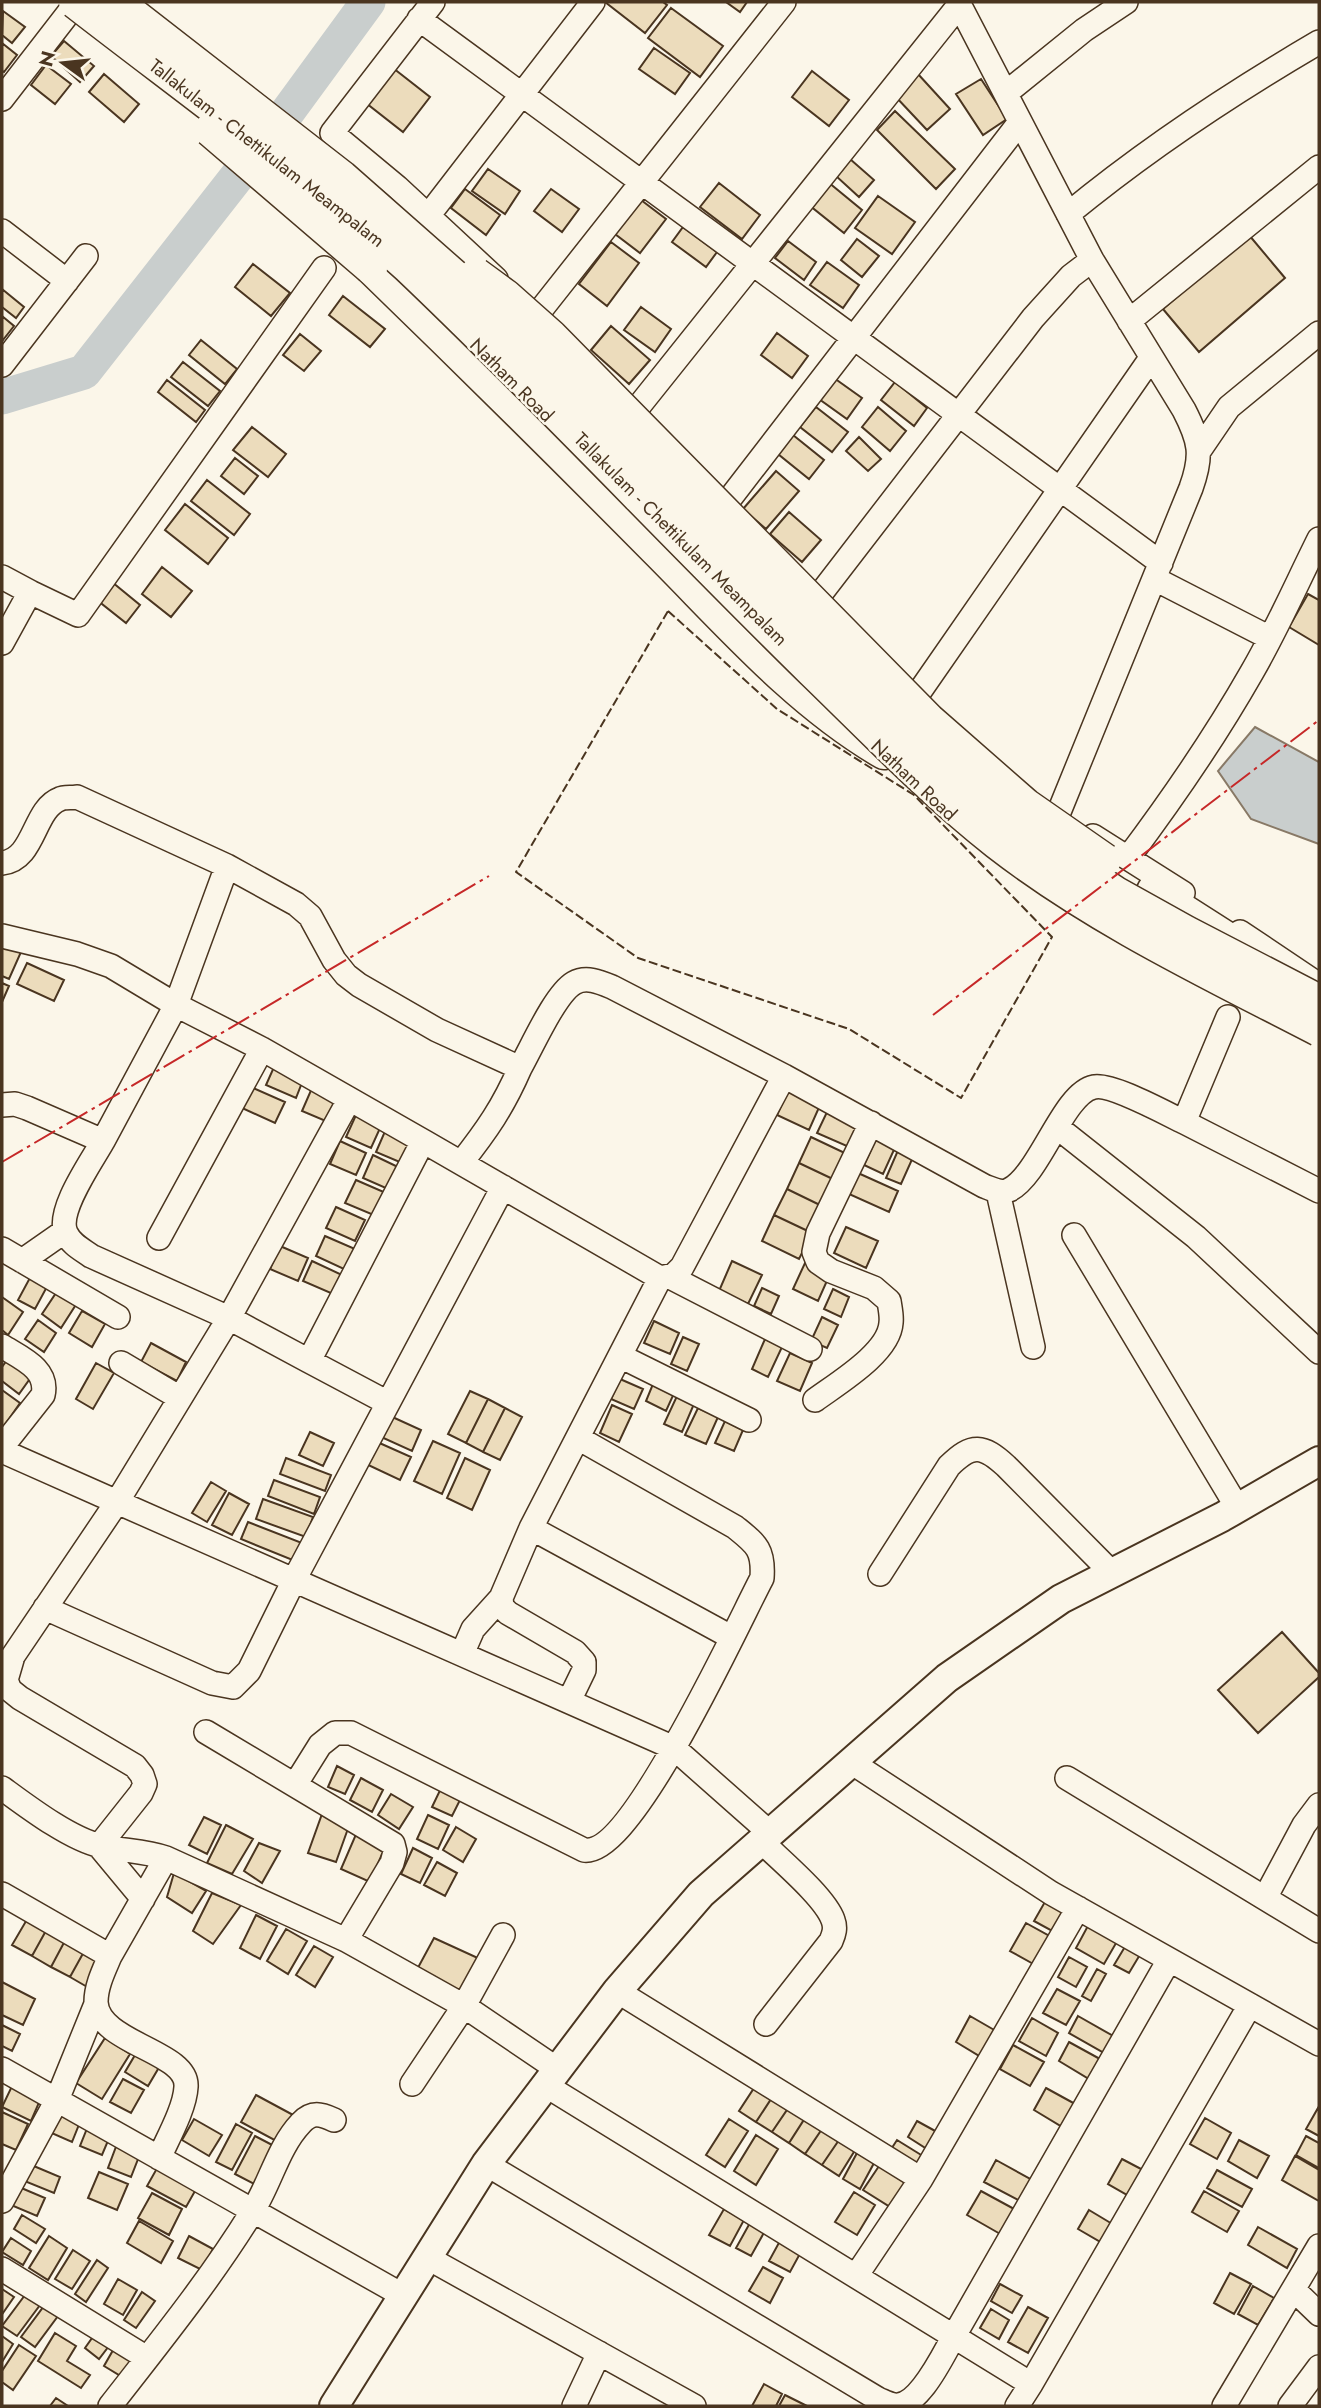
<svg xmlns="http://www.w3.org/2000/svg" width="1321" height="2408" font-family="Jost,sans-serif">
	<rect width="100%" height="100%" fill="#fbf6e9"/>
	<path fill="#c9cecd" stroke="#887966" stroke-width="2" d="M1255,727L1319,762V844L1251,819L1218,771Z"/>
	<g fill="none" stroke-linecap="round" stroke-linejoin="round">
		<path stroke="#c9cecd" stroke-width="35" d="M286,114L368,2
			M2,397L84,372L239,174"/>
	</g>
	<path fill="#ecdcbc" stroke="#4a3520" stroke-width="2" d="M605,2H663L667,5L645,33Z
		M726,2H747L740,12Z
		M671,8L723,46L700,77L648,38Z
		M3,11L25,27L12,43L2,35Z
		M64,41L94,66L80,82L51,56Z
		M2,43L17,55L4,72L2,71Z
		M654,48L690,73L675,94L639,69Z
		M46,65L71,84L55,104L31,85Z
		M393,68L430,97L403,132L366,103Z
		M812,71L849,100L829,126L792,97Z
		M104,74L139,104L124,122L89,92Z
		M918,74L950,109L927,130L895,96Z
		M981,79L1007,119L983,135L956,94Z
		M895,111L955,169L936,189L877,130Z
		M850,159L874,180L859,197L836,176Z
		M488,169L520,191L505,214L472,191Z
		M828,182L862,210L844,233L809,205Z
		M719,183L760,215L742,239L700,207Z
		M465,189L500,215L486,235L451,208Z
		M551,189L579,209L562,232L534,211Z
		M878,196L915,222L892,254L855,228Z
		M641,200L666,219L640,253L615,234Z
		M683,227L717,252L706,267L672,242Z
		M1249,235L1285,278L1199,352L1163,309Z
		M857,239L879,256L862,277L841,260Z
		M788,241L816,262L804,280L775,258Z
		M611,242L639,263L607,306L579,284Z
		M827,262L859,285L843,308L810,285Z
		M253,264L290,293L271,316L235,287Z
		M2,289L24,307L16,318L2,307Z
		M343,296L385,329L370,347L329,315Z
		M641,307L671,329L655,352L624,330Z
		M2,316L14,326L3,340L2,338Z
		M611,326L650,360L629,384L591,350Z
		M777,333L808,356L792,378L761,355Z
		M300,334L321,351L304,371L283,355Z
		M201,340L237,369L225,384L189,355Z
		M183,362L220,391L208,406L171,377Z
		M834,378L862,398L847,419L819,399Z
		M167,380L205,410L196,422L158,392Z
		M895,382L927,408L914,426L881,400Z
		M816,407L848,432L832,452L800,427Z
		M878,407L906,431L890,451L862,427Z
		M252,427L286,454L268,477L233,450Z
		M793,435L824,460L809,479L778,454Z
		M859,437L881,459L868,471L846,451Z
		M235,458L258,476L244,494L221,476Z
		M776,471L799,491L766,529L743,509Z
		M207,480L250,514L234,535L191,501Z
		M185,504L228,538L208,564L165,530Z
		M789,512L821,540L802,562L770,534Z
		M162,567L192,591L171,617L142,594Z
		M112,582L140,605L126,623L97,600Z
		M1308,594L1319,600V645L1289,627Z
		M2,943L21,952L9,979L2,976Z
		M27,963L64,980L54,1001L17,984Z
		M2,983L9,986L2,1002Z
		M274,1067L303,1080L296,1098L266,1085Z
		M251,1087L285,1102L275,1123L242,1108Z
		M312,1088L338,1100L328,1122L302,1111Z
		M789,1088L821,1103L809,1130L777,1115Z
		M827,1112L858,1126L849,1147L817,1133Z
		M356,1115L381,1126L371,1148L346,1137Z
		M386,1129L412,1141L402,1163L376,1152Z
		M879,1132L898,1141L883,1174L864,1165Z
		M811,1137L849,1155L837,1181L799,1163Z
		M340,1141L366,1153L356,1175L330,1164Z
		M899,1148L914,1155L901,1184L886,1178Z
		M373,1155L398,1167L388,1189L363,1178Z
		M799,1163L837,1181L824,1207L787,1189Z
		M858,1173L898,1191L889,1212L849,1194Z
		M356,1180L386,1193L376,1216L345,1203Z
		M787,1189L824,1207L812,1233L774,1215Z
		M336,1207L365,1220L355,1241L326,1228Z
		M774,1215L812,1233L799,1259L762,1241Z
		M846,1227L878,1241L866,1268L834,1253Z
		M325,1236L355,1249L346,1270L316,1256Z
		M280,1246L308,1258L298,1281L270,1269Z
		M312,1261L342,1275L333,1294L303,1281Z
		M732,1261L762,1275L748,1304L719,1291Z
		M805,1263L830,1274L818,1301L793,1289Z
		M32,1274L49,1283L35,1309L18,1300Z
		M762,1288L779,1296L771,1314L754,1306Z
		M833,1289L849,1297L841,1317L824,1309Z
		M58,1290L77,1303L61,1328L42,1314Z
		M2,1297L23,1312L8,1335L2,1330Z
		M82,1311L105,1324L92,1347L69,1333Z
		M822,1317L838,1325L827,1348L811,1341Z
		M38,1320L56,1333L44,1352L25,1339Z
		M654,1321L679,1333L670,1354L644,1343Z
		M683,1337L699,1344L687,1371L671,1364Z
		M765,1339L782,1347L768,1377L752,1369Z
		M151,1343L186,1362L177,1381L141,1362Z
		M790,1353L812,1363L800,1391L777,1381Z
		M10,1356L34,1373L19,1394L2,1381V1367Z
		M96,1363L114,1373L93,1409L76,1399Z
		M620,1379L643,1389L634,1409L611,1399Z
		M655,1379L676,1389L666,1411L646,1401Z
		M2,1390L20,1403L2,1429Z
		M470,1391L488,1399L466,1443L448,1434Z
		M677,1396L694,1404L682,1432L664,1424Z
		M488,1399L505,1408L483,1452L466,1443Z
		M612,1405L632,1414L619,1442L600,1433Z
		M505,1408L522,1417L500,1460L483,1452Z
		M698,1408L718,1417L706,1444L685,1435Z
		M388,1415L421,1430L412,1451L379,1436Z
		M725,1421L743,1430L734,1451L715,1443Z
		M310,1432L334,1443L323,1466L299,1455Z
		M375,1441L411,1457L400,1480L364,1463Z
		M433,1441L460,1453L442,1494L414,1481Z
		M286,1458L331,1475L325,1491L280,1474Z
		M465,1458L490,1470L472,1510L447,1498Z
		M274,1480L320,1497L314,1514L268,1496Z
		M211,1482L226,1491L207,1522L192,1513Z
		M229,1493L249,1504L232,1535L212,1525Z
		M263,1499L313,1517L306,1537L256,1519Z
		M248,1522L302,1543L295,1561L241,1539Z
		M1282,1632L1319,1673V1677L1258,1733L1218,1690Z
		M337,1766L354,1775L345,1794L328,1787Z
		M361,1778L383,1790L372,1812L350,1800Z
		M444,1782L464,1792L452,1816L432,1807Z
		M391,1794L413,1807L399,1829L378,1815Z
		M322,1814L350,1823L336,1862L308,1853Z
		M428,1815L449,1825L438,1849L417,1839Z
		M204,1817L221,1825L207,1854L189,1845Z
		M226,1825L253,1839L232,1874L207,1863Z
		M456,1827L476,1839L463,1862L443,1850Z
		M357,1832L386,1845L370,1882L341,1869Z
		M259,1843L280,1851L262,1883L244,1871Z
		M413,1848L432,1858L420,1883L401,1874Z
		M437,1862L457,1873L445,1896L424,1885Z
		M174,1873L206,1891L192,1913L167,1897Z
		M212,1893L241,1905L213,1944L193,1931Z
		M1046,1900L1066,1911L1054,1932L1034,1921Z
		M256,1915L277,1926L260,1959L240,1948Z
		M29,1916L48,1927L32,1956L12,1945Z
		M1090,1922L1119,1938L1104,1964L1076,1948Z
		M1026,1923L1053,1938L1037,1966L1010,1951Z
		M48,1927L67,1937L51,1967L32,1956Z
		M286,1929L307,1941L288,1974L267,1961Z
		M67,1937L86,1948L70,1977L51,1967Z
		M434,1938L480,1959L460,1999L414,1975Z
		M1126,1945L1141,1953L1129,1973L1114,1965Z
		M314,1946L333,1957L315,1987L296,1975Z
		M86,1948L106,1959L89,1988L70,1977Z
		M1069,1957L1087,1967L1076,1987L1058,1977Z
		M1097,1969L1106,1974L1091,2001L1082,1996Z
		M2,1982L35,1999L23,2025L2,2015Z
		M1057,1989L1080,2001L1066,2025L1043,2013Z
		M970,2016L996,2031L981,2057L956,2042Z
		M1078,2016L1115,2037L1106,2054L1069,2033Z
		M1032,2018L1058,2033L1046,2056L1019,2041Z
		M2,2025L20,2034L12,2051L2,2046Z
		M105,2038L130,2054L102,2099L76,2083Z
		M1069,2042L1100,2059L1089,2079L1059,2061Z
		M1013,2045L1044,2062L1030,2086L1000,2069Z
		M138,2050L161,2064L148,2086L125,2072Z
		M123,2079L144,2090L131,2113L110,2102Z
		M758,2082L775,2093L756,2122L739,2111Z
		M13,2084L41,2098L31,2121L2,2107Z
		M1046,2088L1077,2105L1064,2128L1034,2110Z
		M775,2093L791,2104L772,2132L756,2122Z
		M256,2095L295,2116L280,2143L241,2122Z
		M791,2104L807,2115L789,2143L772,2132Z
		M1318,2108L1319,2109V2136L1306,2129Z
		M55,2111L80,2122L72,2142L47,2131Z
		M2,2112L28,2124L16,2150L2,2144Z
		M807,2115L824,2126L805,2154L789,2143Z
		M1205,2118L1231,2133L1217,2159L1190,2144Z
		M194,2119L222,2135L209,2156L182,2140Z
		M729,2119L748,2131L725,2167L706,2155Z
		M917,2121L937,2132L927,2149L908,2137Z
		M236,2124L252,2133L232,2170L216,2162Z
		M88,2126L110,2136L102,2155L80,2146Z
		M824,2126L841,2137L822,2165L805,2154Z
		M756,2135L778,2149L756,2185L734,2171Z
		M255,2136L278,2148L258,2186L235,2174Z
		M1306,2136L1319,2143V2168L1296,2155Z
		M841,2137L857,2147L839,2176L822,2165Z
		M897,2140L926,2158L917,2172L888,2154Z
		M1239,2140L1269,2156L1257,2178L1228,2161Z
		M117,2144L140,2154L131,2177L108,2168Z
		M857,2153L874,2163L860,2189L843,2179Z
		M1295,2156L1319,2170V2201L1282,2180Z
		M1122,2159L1143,2170L1129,2196L1108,2184Z
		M996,2160L1032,2180L1020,2201L984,2182Z
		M160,2163L199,2184L186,2207L147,2186Z
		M29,2164L60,2177L54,2193L22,2180Z
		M879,2166L910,2186L895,2210L863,2190Z
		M1217,2170L1252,2189L1242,2207L1207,2188Z
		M99,2172L128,2184L117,2210L88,2198Z
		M19,2187L45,2198L37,2216L11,2205Z
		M981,2191L1016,2210L1002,2235L967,2215Z
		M1204,2191L1239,2211L1227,2232L1192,2212Z
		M854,2192L875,2205L857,2235L835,2222Z
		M152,2193L182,2209L169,2235L138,2218Z
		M724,2209L744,2220L730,2246L709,2235Z
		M1089,2210L1114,2225L1104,2244L1078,2229Z
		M22,2215L45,2229L36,2243L14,2229Z
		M139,2221L173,2241L161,2263L127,2243Z
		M751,2221L766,2229L751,2256L736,2248Z
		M1258,2227L1297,2249L1287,2268L1248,2245Z
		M49,2236L67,2248L48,2280L29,2268Z
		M189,2236L213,2249L202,2270L178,2258Z
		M11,2238L31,2251L23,2265L2,2252Z
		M781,2239L802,2250L790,2272L769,2261Z
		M73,2250L90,2261L72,2289L55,2279Z
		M97,2260L108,2268L86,2302L75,2294Z
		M763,2267L783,2278L770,2303L749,2291Z
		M1230,2273L1251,2284L1234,2314L1214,2303Z
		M118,2279L137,2290L123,2315L104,2304Z
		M1000,2284L1022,2296L1012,2313L991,2301Z
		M1253,2286L1274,2298L1258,2325L1238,2314Z
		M2,2289L14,2297L3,2313L2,2312Z
		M142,2292L155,2301L136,2328L124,2320Z
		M25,2295L40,2305L17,2336L2,2326Z
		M44,2306L58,2316L35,2347L21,2337Z
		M1028,2307L1048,2318L1028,2353L1008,2342Z
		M991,2309L1009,2320L999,2339L980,2328Z
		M97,2331L112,2342L99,2359L85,2348Z
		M55,2333L76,2346L67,2361L90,2375L81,2388L38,2361Z
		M2,2336L13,2344L2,2362Z
		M19,2345L36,2356L13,2390L2,2382V2371Z
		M116,2345L136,2357L124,2378L104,2366Z
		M764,2384L782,2394L776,2406H752Z
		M785,2395L807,2406H779Z
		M56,2398L68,2406H50Z"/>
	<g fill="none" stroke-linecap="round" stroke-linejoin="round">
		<g stroke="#4a3520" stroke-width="26">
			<path id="minor" d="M433,2L332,133L397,187L496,279
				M958,2L1092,260L1184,410C1200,441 1203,455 1191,488L1059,812
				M419,19L1161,563
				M1006,93L1084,30L1126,2
				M2,99L77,2
				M1068,214C1148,148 1230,94 1319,42
				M428,216L593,2
				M2,231L67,281
				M536,316L784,2
				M1129,321L1319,167
				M2,365L86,256
				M635,411L960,4
				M1199,451L1229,407L1319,333
				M728,501L1020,122
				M2,577L30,592
				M1155,579L1270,638
				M802,613L822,592L1033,318L1071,276L1092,260
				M2,643L30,592L78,615L324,268
				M920,691L1151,358
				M1093,836L1183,893
				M1128,858C1173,798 1215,737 1252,672C1277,629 1297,583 1319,539
				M2,863C35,860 33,809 60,799C64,797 72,798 77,797L227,866L176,1005L262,1049L423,1141L309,1361L229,1318L117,1502L674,1748L770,1833
				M227,866L296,904L310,916L334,960L346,975L359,985L437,1030L520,1068C532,1047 555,994 574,983C586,976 600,982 612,987L784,1076
				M1240,932L1319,985
				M2,936L77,954L111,966L176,1005L103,1141L27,1108L15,1104L2,1105
				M1184,1122L1319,1191
				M1057,1127L1196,1237L1319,1352
				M103,1141C92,1161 56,1211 66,1233C71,1244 81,1249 91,1256L229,1318L349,1100
				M423,1141L660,1278L531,1528L501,1598L502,1607L508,1613L575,1652L584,1662V1670L569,1701
				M461,1163C487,1130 503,1107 520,1068
				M998,1192L1033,1347
				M1074,1235L1237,1507
				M159,1238L262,1049
				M2,1249L118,1317
				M22,1261L65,1231
				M670,1277L810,1349
				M660,1278L674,1275L682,1267L784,1076L984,1186C992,1189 1001,1194 1009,1190C1040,1175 1063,1093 1094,1087C1111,1083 1167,1114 1184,1122L1228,1017
				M2,1346C21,1358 49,1369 43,1395L2,1447
				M620,1356L749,1420
				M309,1361L388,1403
				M121,1363L180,1398
				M815,1400C838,1383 889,1353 891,1323C892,1316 890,1308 889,1301L874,1288L831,1271L818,1262L814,1252L818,1233L871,1123
				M2,1451L117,1502L13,1656L6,1680L10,1690L20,1698L135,1766L142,1775L145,1784L141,1793L99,1846L143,1899
				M531,1528L731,1637
				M880,1574L949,1466C972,1443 983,1445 1006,1466L1112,1573
				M45,1608L212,1683L233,1687L249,1671L294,1580L503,1187
				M462,1654L473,1629L501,1598
				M206,1732L393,1844L395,1852L392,1863L346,1940
				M851,1762L1051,1893L1319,2044
				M1067,1778L1319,1931
				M295,1785L320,1745L335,1733H351L584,1850C632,1857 739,1621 762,1578C764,1549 756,1544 735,1527L578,1438
				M2,1788C28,1807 70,1839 101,1846C123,1851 145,1851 166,1858L346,1940L464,2006L557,2069
				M761,1841C779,1859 825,1897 833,1920C836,1928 834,1934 831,1941L766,2024
				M2,1894L110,1956C104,1970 96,1986 96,2002C98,2044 189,2051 186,2087C185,2108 168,2138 159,2158
				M1265,1898L1304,1825L1319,1805
				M110,1956L166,1858
				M617,1991L921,2179
				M2,2069L404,2296
				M412,2084L464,2006L503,1935
				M545,2085L1031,2384L1250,2005
				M486,2164L878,2399C883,2401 888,2404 894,2405C919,2408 943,2355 954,2336L1169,1960
				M2,2201L57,2100L96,2004
				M428,2258L694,2406
				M2,2269L147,2358
				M856,2276L921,2179L1078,1908
				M1294,2290L1319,2314
				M110,2406C159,2343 210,2280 252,2212C270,2184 278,2147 301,2123C312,2111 321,2114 334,2120
				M574,2406L599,2353
				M1017,2406L1031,2384
				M1224,2406L1319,2246
				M1290,2406L1319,2367"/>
		</g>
		<g stroke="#4a3520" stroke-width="32">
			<path id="major" d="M334,2406L486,2164L617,1991L701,1894L947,1678L1061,1599L1222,1517L1319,1461"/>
		</g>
		<g stroke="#4a3520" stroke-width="35">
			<path id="highway" d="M371,268C467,361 561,454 655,549C727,621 795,701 884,753
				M1153,891L1250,953"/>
		</g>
		<use href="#minor" stroke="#fbf6e9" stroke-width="23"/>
		<use href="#major" stroke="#fbf6e9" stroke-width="28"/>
		<use href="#highway" stroke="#fbf6e9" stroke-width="32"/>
		<g stroke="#4a3520" stroke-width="35" stroke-linecap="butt">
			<path id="highway-bridge" d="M75,2C187,89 303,172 408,267C546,398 676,538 812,671C873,730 931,791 997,843C1095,919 1209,973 1319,1030
				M117,2L342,177L468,288L858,682L962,783L1022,830L1116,893L1186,932L1319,1001
				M210,130L371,268
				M476,274L506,296L551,336L929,720L1026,805L1105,860"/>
		</g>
		<use href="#highway-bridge" stroke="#fbf6e9" stroke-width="32"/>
		<path stroke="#4a3520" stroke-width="2" stroke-dasharray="9 3.5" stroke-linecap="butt" d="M668,611L777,709L914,795L1052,937L961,1098L849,1029L638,958L516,872Z"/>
		<path stroke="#c62828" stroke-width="2" stroke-dasharray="24 5 3.5 5" stroke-linecap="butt" d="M933,1015L1319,720
			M2,1162L489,876"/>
	</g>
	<g text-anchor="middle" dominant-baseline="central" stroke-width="5" stroke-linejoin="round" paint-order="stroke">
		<g font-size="19" fill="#4a3520" stroke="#fbf6e9">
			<text transform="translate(267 153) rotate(38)">Tallakulam - Chettikulam Meampalam</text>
			<text transform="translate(512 380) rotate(45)">Natham Road</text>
			<text transform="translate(681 539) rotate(45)">Tallakulam - Chettikulam Meampalam</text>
			<text transform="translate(914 780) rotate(43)">Natham Road</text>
		</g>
	</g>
	<rect width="1321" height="2408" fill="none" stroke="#4a3520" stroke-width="7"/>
	<g transform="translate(63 63) rotate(285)" stroke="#fbf6e9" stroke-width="5" paint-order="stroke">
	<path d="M0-5L12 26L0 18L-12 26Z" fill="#4a3520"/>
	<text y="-10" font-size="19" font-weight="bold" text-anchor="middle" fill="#4a3520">N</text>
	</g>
</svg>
